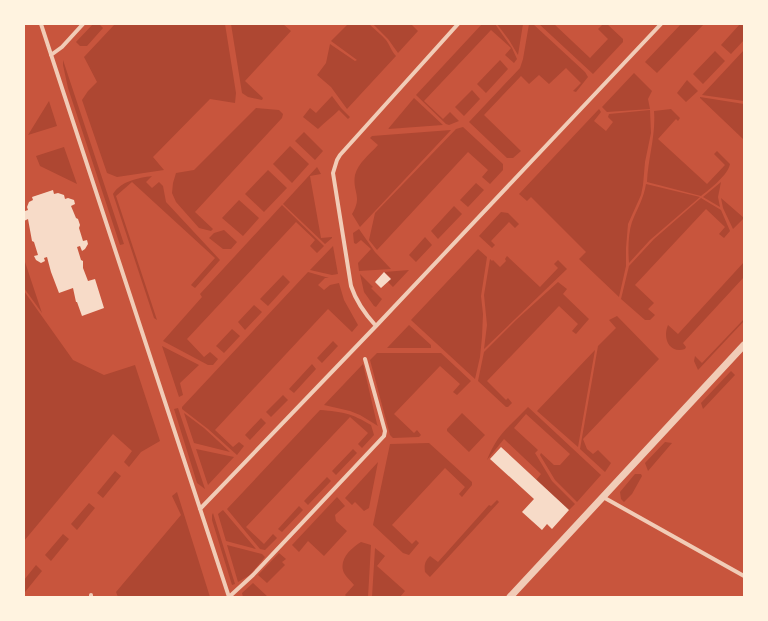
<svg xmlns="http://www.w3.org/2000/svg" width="768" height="621" font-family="'Fira Sans Condensed',sans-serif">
	<rect width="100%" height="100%" fill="#c8553d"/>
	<path fill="#ae4732" d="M93,24H99L103,28L87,46H80L76,42Z
		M115,24H225L236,93L235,103L210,99L153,157L164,170L117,177L107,173L82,100L88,91L97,82L84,57Z
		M231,24H283L291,31L245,81L263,98L262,100L248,97L242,93Z
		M348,24H369C374,29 381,34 386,40C390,45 391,51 396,56L347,109L331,87L317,75L326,63L330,44L355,61L357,60L331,41Z
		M373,24H411L418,31L398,53L388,39Z
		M482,24H495L512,48L517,59L514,63L505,55L511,48L491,30L424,101L443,119L450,112L459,121L449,125L446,124L416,95Z
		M497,24H523L518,55L509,40Z
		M529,24H533L585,72L588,77L576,92L573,91L581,83L566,68L549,84L539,75L529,84L521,76L484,115L521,151L513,158H507L469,122L520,68L523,59Z
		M539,24H554L590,58L608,39L598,29L603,24H607L623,39V42L593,74Z
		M681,24H704L657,73L645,62Z
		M740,24L744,26V40L731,54L721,45Z
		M744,50V101L702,95Z
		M715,51L725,61L703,84L693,74Z
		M63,60L124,244L120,245L68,88L63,65Z
		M500,60L508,69L486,93L477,84Z
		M634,73L652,91L648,99L650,109L607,112L602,107Z
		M687,80L698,91L686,102L677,93Z
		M472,90L480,99L464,116L455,107Z
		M332,96L341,108L350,117L348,119L339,110C332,117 325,122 318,129L303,117L310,108L316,113Z
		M700,97L744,104L743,139L700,98Z
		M414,98L443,125L388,129Z
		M49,101L57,126L28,135Z
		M256,108L279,110L283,114L282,118L195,212L213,229L211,231L199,228L176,202L172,193L173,183L176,173L194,170Z
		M599,109L601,112L594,121L606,131L613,122L608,117L609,114L650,110L651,133L645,162L643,185L641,195L628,224L626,248V266L619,297L579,259L586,252L531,197L527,201L519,194Z
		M671,109L680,118L678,121L676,119L658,139L707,184L725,165L714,154L717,151L730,164C728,175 710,189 701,196L647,182C648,158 656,135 654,111Z
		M463,127L503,164V170L490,184L482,177L488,170L468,152L377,250L369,240L375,213L456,129Z
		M451,130L360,227L352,214C363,196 352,192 355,175C358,163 370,154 378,145L370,138L372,136Z
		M304,132L323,151L315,160L295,141Z
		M290,146L309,164L292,183L273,164Z
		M64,147L77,184L40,166L36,156Z
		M317,167L321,174L310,176L321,238L332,237V238L325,244L283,204Z
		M268,170L287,188L264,212L245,194Z
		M152,176L146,182L152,188L159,182L163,186L166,202L220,260L195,288L191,285L215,258L132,182L116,196L157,320L154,318L113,194C121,181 138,178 152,176Z
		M721,182L718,197L720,207L703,197Z
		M476,183L484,190L468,207L460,200Z
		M646,184L700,197L650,240L629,263C628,251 628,234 632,222C637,209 644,198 646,184Z
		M701,198L721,210L730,231L724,238L719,234L725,227L706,209L635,285L654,303L648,309L655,315L650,320H645L621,299L629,266L654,239Z
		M721,198L744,218L733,229L723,208Z
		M239,200L259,218L243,236L222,218Z
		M282,205L324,246L317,253L310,246L315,240L296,222L187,339L204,357L210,352L218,359L213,365H208L163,341L202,297L200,294Z
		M454,206L462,214L438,239L431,231Z
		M501,212L508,213L519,224L515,228L509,222L491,241L495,245L492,248L479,236Z
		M359,229L375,252L391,269L359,271L358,263L371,249L361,240L356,244L354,243L353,233Z
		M224,230L237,242L231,249H223L209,238L214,233Z
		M425,237L432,245L416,262L409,255Z
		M333,246L338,274L332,275L310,270Z
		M478,249L487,257L481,296L483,314L482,337L480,357L475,379L411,320Z
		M507,256L540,287L558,268L554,264L558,260L567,269L484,349L487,325L484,295L490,259L492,261L493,260L500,267L506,261L505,259Z
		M24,259L42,313L24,288Z
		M744,262V277L683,343L686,347L685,349C670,354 662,339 668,325L678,334Z
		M409,270L393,287L388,282L391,278L384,272Z
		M308,272L329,278H325L318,285L324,290L330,285L339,283L344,300L358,325L352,332L328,309L215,430L233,447L239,442L244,446L237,455L208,429L182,409V407Z
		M360,274L373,287L371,288L382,299L376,307L374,306L364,292Z
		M283,275L290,282L268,306L260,299Z
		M558,282L567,289L563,294L589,319L576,334L572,331L578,324L559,306L487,381L506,400L508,398L512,403L508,407H506L478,381L484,352L516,320Z
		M24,291L73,360L104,375L135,365L160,441L141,452L129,467L124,462L132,451L113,434L24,541Z
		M254,305L262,312L245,330L238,322Z
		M617,316L659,359L583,439L587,449L593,454L598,450L611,463L605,472L580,449L598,346L616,328L609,320Z
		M744,319V321L698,370L694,361L695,356L702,363Z
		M409,325L431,345V348H387Z
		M232,329L240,336L224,353L216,346Z
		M333,341L338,346L322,363L317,358Z
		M162,346L199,365L180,383L183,395L179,397Z
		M595,350L578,447L537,411Z
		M377,353H441L471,381L457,395L453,392L460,384L440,366L394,414L414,433L417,430L421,435L419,437L393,438L390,435L370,360Z
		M312,364L316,369L294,393L289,389Z
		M363,364L377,424L378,426L360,415L350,411L324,405Z
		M731,371L735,375L703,409L701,403Z
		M283,395L288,400L271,417L266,412Z
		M528,407L601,475L577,502L555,480L540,455L541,453L554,465H560L570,454L526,414L514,428L538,450L535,453L552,481L575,504L569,510L536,480L541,474L504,439L487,460C497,434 510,426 528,407Z
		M178,408L205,489L197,483L174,409Z
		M320,410C343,412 351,413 371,425L374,435L362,448L358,444L368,433L350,417L246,527L264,544L273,534L277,538L265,550L260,549L227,509Z
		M184,413L204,428L230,452L194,443Z
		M462,413L485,435L469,452L447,431V429Z
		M261,418L266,423L250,440L245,435Z
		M665,442L672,443L648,471L645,463Z
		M429,443L472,482V485L462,497L459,494L465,487L445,468L392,525L412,544L416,540L419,543L409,555L403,553L373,525L390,444Z
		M196,449L234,457L208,485Z
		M353,449L357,453L336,475L332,471Z
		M378,462L369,508L364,511L355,502L352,505L345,498Z
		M115,471L121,476L103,498L97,493Z
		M635,474H641L642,476L632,494L624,502L621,499L620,492Z
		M327,477L331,481L308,505L304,501Z
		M177,492L210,597H118L116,592L181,515L172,496Z
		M337,497L345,506L335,515L336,521L347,531L324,556L308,541L299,552L292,545Z
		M497,500L499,502L430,577L425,572C424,565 425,561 430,556L438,562L489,505L491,506Z
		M89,503L95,508L77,530L71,524Z
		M299,506L303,510L282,532L278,529Z
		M223,510L256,549L226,541L218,514Z
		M213,513L235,584L232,585L212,520V515Z
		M63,534L69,539L51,561L45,555Z
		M361,542L371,545L368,597H347L345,595L354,585C351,581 346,577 344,573C338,560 351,548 361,542Z
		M227,545L262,554L265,557L250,575L238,582Z
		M375,548L385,556L377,566L405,591L400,597H372Z
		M279,553L286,559L282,562L285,565L267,583L258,575Z
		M36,565L42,571L25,592L24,580Z
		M253,583L268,597H243L242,593Z"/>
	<path fill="#f7dbc8" d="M53,190L54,194L58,193L64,195L65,199L68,198L74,200L75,204L71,206L76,218L78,219L80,225L79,228L83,241L87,240L88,244L85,249L82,251L80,246L77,247L81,260L83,261V268L88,281L95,279L104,308L82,316L77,302H76L73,288L59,293L51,272L47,257L44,258L45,261L41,263L36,260L34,256L38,255L34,242L32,241L28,219L24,221V213L25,211L28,210L27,207L29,202L33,200L32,197Z
		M384,272L391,279L381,288L375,282Z
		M501,447L569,510L552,529L547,524L542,530L522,512L534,499L490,459Z"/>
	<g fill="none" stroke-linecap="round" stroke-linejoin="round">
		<path stroke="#f1ccb7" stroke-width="4" d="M41,24L229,597
			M51,55L62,47L83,24
			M376,326C365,314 356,301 351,286L333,173L337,160L340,155L458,24
			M603,497L744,576
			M200,509L376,326L661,24
			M91,595V597
			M229,597L253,575L384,436L385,431L365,359"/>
		<path stroke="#f1ccb7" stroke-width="7" d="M510,597L744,345"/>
	</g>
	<rect width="768" height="621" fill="none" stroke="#fff3e0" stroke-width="50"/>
</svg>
